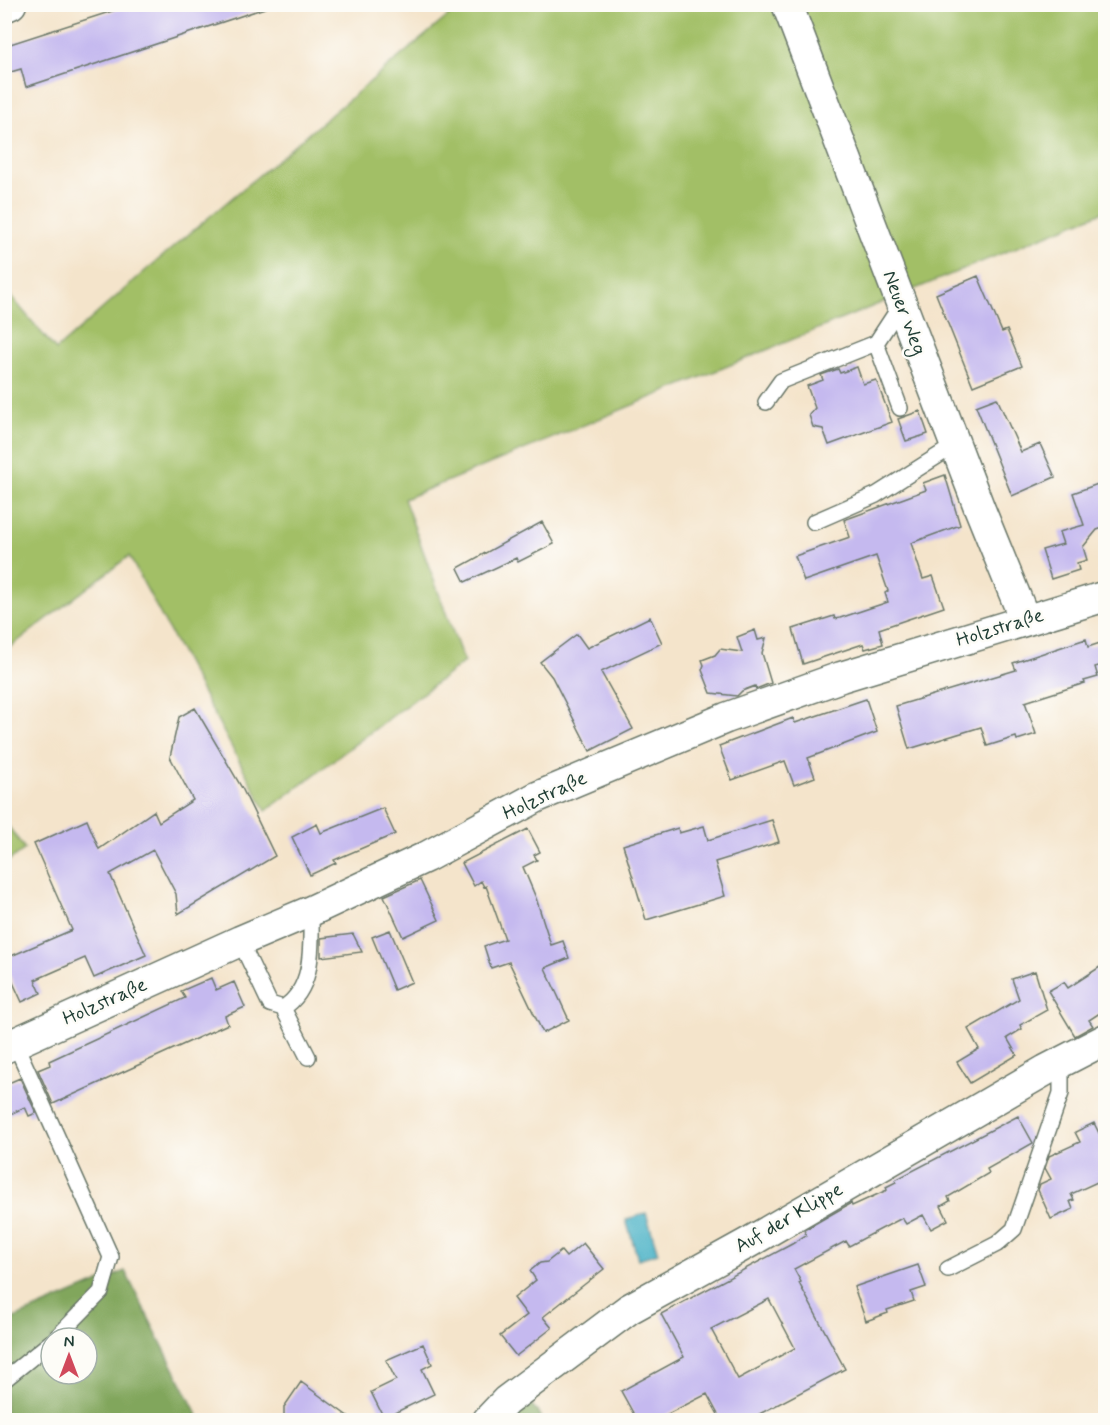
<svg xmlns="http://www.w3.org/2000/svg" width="1110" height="1425" font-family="Mynerve,sans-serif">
	<rect width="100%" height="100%" fill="#fdfcf7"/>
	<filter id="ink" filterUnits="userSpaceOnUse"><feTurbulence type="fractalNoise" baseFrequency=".0167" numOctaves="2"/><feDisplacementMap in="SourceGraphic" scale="12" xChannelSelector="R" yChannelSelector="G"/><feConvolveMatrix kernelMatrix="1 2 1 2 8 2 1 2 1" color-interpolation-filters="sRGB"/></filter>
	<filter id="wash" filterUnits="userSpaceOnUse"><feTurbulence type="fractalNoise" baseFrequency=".008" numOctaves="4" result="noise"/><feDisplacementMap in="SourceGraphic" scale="24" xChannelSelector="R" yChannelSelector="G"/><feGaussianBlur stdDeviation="1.35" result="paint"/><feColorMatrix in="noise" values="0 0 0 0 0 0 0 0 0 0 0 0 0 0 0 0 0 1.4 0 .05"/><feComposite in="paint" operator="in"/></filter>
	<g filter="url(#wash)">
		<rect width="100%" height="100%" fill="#f4e4cb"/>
		<path fill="#a2bf66" stroke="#607e4d" stroke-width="1.5" d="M510,4L1105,5V211L404,499L464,662L266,811L129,556L5,651L4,288L56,350L145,271L453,12Z
			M5,822L25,849L5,863H4Z"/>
		<path fill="#81a65b" stroke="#507248" stroke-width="1.5" fill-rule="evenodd" d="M125,1271L200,1420H5V1322ZM51,1338H87V1374H51Z
			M524,1394L543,1420H499Z"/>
		<path fill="#47b1c6" stroke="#33777d" stroke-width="1.5" d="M646,1213L658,1253L638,1259L626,1220Z"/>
		<g id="blocks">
			<path fill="#c5b9ef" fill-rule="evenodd" d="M134,4H264L265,8L26,87L21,69L4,74V46Z
				M978,276L1002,332L1007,330L1022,366L973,386L936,294Z
				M857,367L863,384L876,380L892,422L829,445L823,429L813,427L809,415L815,408L807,386L823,380L821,375L838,369L840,373Z
				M997,398L1021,452L1040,444L1055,477L1012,496L976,406Z
				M920,411L928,434L906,441L898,419Z
				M945,475L960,525L911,543L923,579L933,576L944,607L879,629L883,644L865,649L863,644L803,664L793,629L834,616L835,619L840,618L888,602L885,593L888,591L876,556L804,581L795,556L850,537L844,520L926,490L923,483Z
				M1106,481V527L1097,530L1083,547L1087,560L1077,563L1079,570L1051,579L1042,550L1063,544L1059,532L1084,525L1073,493Z
				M542,522L554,544L518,562L516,558L465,582L458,568Z
				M650,617L662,643L601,672L633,729L590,751L552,677L540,662L577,634L587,648Z
				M755,630L758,640L766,638L762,653L771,683L756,689L755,686L742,691L737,696L711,693L702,670L704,665L702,660L715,655L720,649L742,652L737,637Z
				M1086,639L1088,647L1106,641V664L1095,667L1098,677L1084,681L1085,683L1025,702L1036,734L1017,740L1016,737L987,746L981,727L909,749L896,706L1016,670L1013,663Z
				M866,699L877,732L808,758L815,777L794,785L785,761L732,780L719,746L793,718L795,723Z
				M195,708L242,788L275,856L178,914L176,894L153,850L110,874L146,955L94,978L85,958L35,980L41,993L22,1002L4,963V959L72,930L34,844L87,820L99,849L154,811L159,822L193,800L170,757L179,717Z
				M383,808L395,834L334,860L336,863L310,875L292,837L317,824L321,833Z
				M772,820L779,842L715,862L725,896L646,920L623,845L678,828L679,833L704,826L708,840Z
				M528,829L540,852L534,855L537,860L523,867L536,898L551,945L563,941L569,958L545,968L569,1020L543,1033L509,962L491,968L484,946L505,939L486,886L484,887L481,881L474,886L462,863Z
				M420,880L439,920L403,937L384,896Z
				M390,930L412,982L394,990L372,937Z
				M353,934L362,952L321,957V938Z
				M1106,963V1009L1089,1020L1093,1026L1075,1036L1048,991L1064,982L1068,988Z
				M1035,971L1047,1010L1020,1025L1022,1029L1007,1038L1017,1055L970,1083L957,1062L979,1049L968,1029L1019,999L1012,979Z
				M211,978L216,990L234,982L245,1007L225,1016L228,1024L53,1104L38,1070L50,1065L49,1061L185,998L181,991Z
				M20,1078L36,1113L29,1116L25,1107L4,1117V1085Z
				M1018,1116L1033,1143L987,1169L989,1173L948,1197L950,1201L941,1206L948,1220L931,1229L923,1215L906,1224L902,1218L849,1246L846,1241L794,1269L801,1282L799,1283L845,1369L748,1420H721L707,1394L656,1420H637L621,1391L684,1357L661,1314L792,1244L806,1235L804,1230L851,1203L852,1206L887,1190L886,1187L896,1182L895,1180ZM769,1299L795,1348L738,1379L711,1329Z
				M1094,1123L1099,1133L1106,1130V1178L1071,1194L1074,1200L1070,1201L1073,1209L1051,1219L1038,1190L1040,1184L1051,1179L1045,1168L1049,1156L1080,1142L1075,1132Z
				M583,1243L604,1269L543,1317L552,1328L516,1356L500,1336L527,1315L514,1298L536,1280L530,1271L540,1263L547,1262L561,1251L566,1257Z
				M918,1265L926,1287L911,1292L914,1301L887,1310L888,1313L866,1321L854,1287Z
				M423,1344L432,1364L422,1369L434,1394L384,1418L371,1392L396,1380L386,1360Z
				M301,1382L353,1420H284V1407Z"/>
		</g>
	</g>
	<g filter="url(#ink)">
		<use href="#blocks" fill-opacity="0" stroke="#6a7769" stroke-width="1.5"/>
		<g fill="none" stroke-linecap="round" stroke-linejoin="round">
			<g stroke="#6a7769" stroke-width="18">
				<path id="service" d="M766,402L781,381L876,343
					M900,408L876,343L895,314L903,310
					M814,522L876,495L955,445
					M240,941L270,1004L283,1008C315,988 311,945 311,911
					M283,1008L308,1057
					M15,1043L111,1257L101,1292L56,1338
					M948,1269L997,1244L1014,1229L1061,1093V1062
					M4,1380L51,1342"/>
			</g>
			<g stroke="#6a7769" stroke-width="33">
				<path id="minor" d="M787,4L979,507L1025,620
					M4,7L11,4
					M4,1048L240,941L311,911L426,857L537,797L726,718L841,677L1106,596
					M488,1420L506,1401L629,1309L748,1243L1046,1070L1106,1039"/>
			</g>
			<use href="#service" stroke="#fff" stroke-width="15"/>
			<use href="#minor" stroke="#fff" stroke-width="30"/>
		</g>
	</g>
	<g text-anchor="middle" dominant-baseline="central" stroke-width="5" stroke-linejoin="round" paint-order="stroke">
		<g font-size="20" fill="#1f3d34" stroke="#fdfcf7">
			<text transform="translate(904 313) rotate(69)">Neuer Weg</text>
			<text transform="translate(1000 628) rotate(-17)">Holzstraße</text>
			<text transform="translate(545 796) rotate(-25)">Holzstraße</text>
			<text transform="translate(105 1002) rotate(-24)">Holzstraße</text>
			<text transform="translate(789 1218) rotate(-30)">Auf der Klippe</text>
		</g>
	</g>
	<rect width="1110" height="1425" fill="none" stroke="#fdfcf7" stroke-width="24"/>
	<g transform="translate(69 1356)"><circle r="28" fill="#fdfcf7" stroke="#a4b0a9" stroke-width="1.5"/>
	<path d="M0-4.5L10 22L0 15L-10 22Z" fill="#d1495b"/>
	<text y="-9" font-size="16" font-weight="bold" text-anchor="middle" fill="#1f3d34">N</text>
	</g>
</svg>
